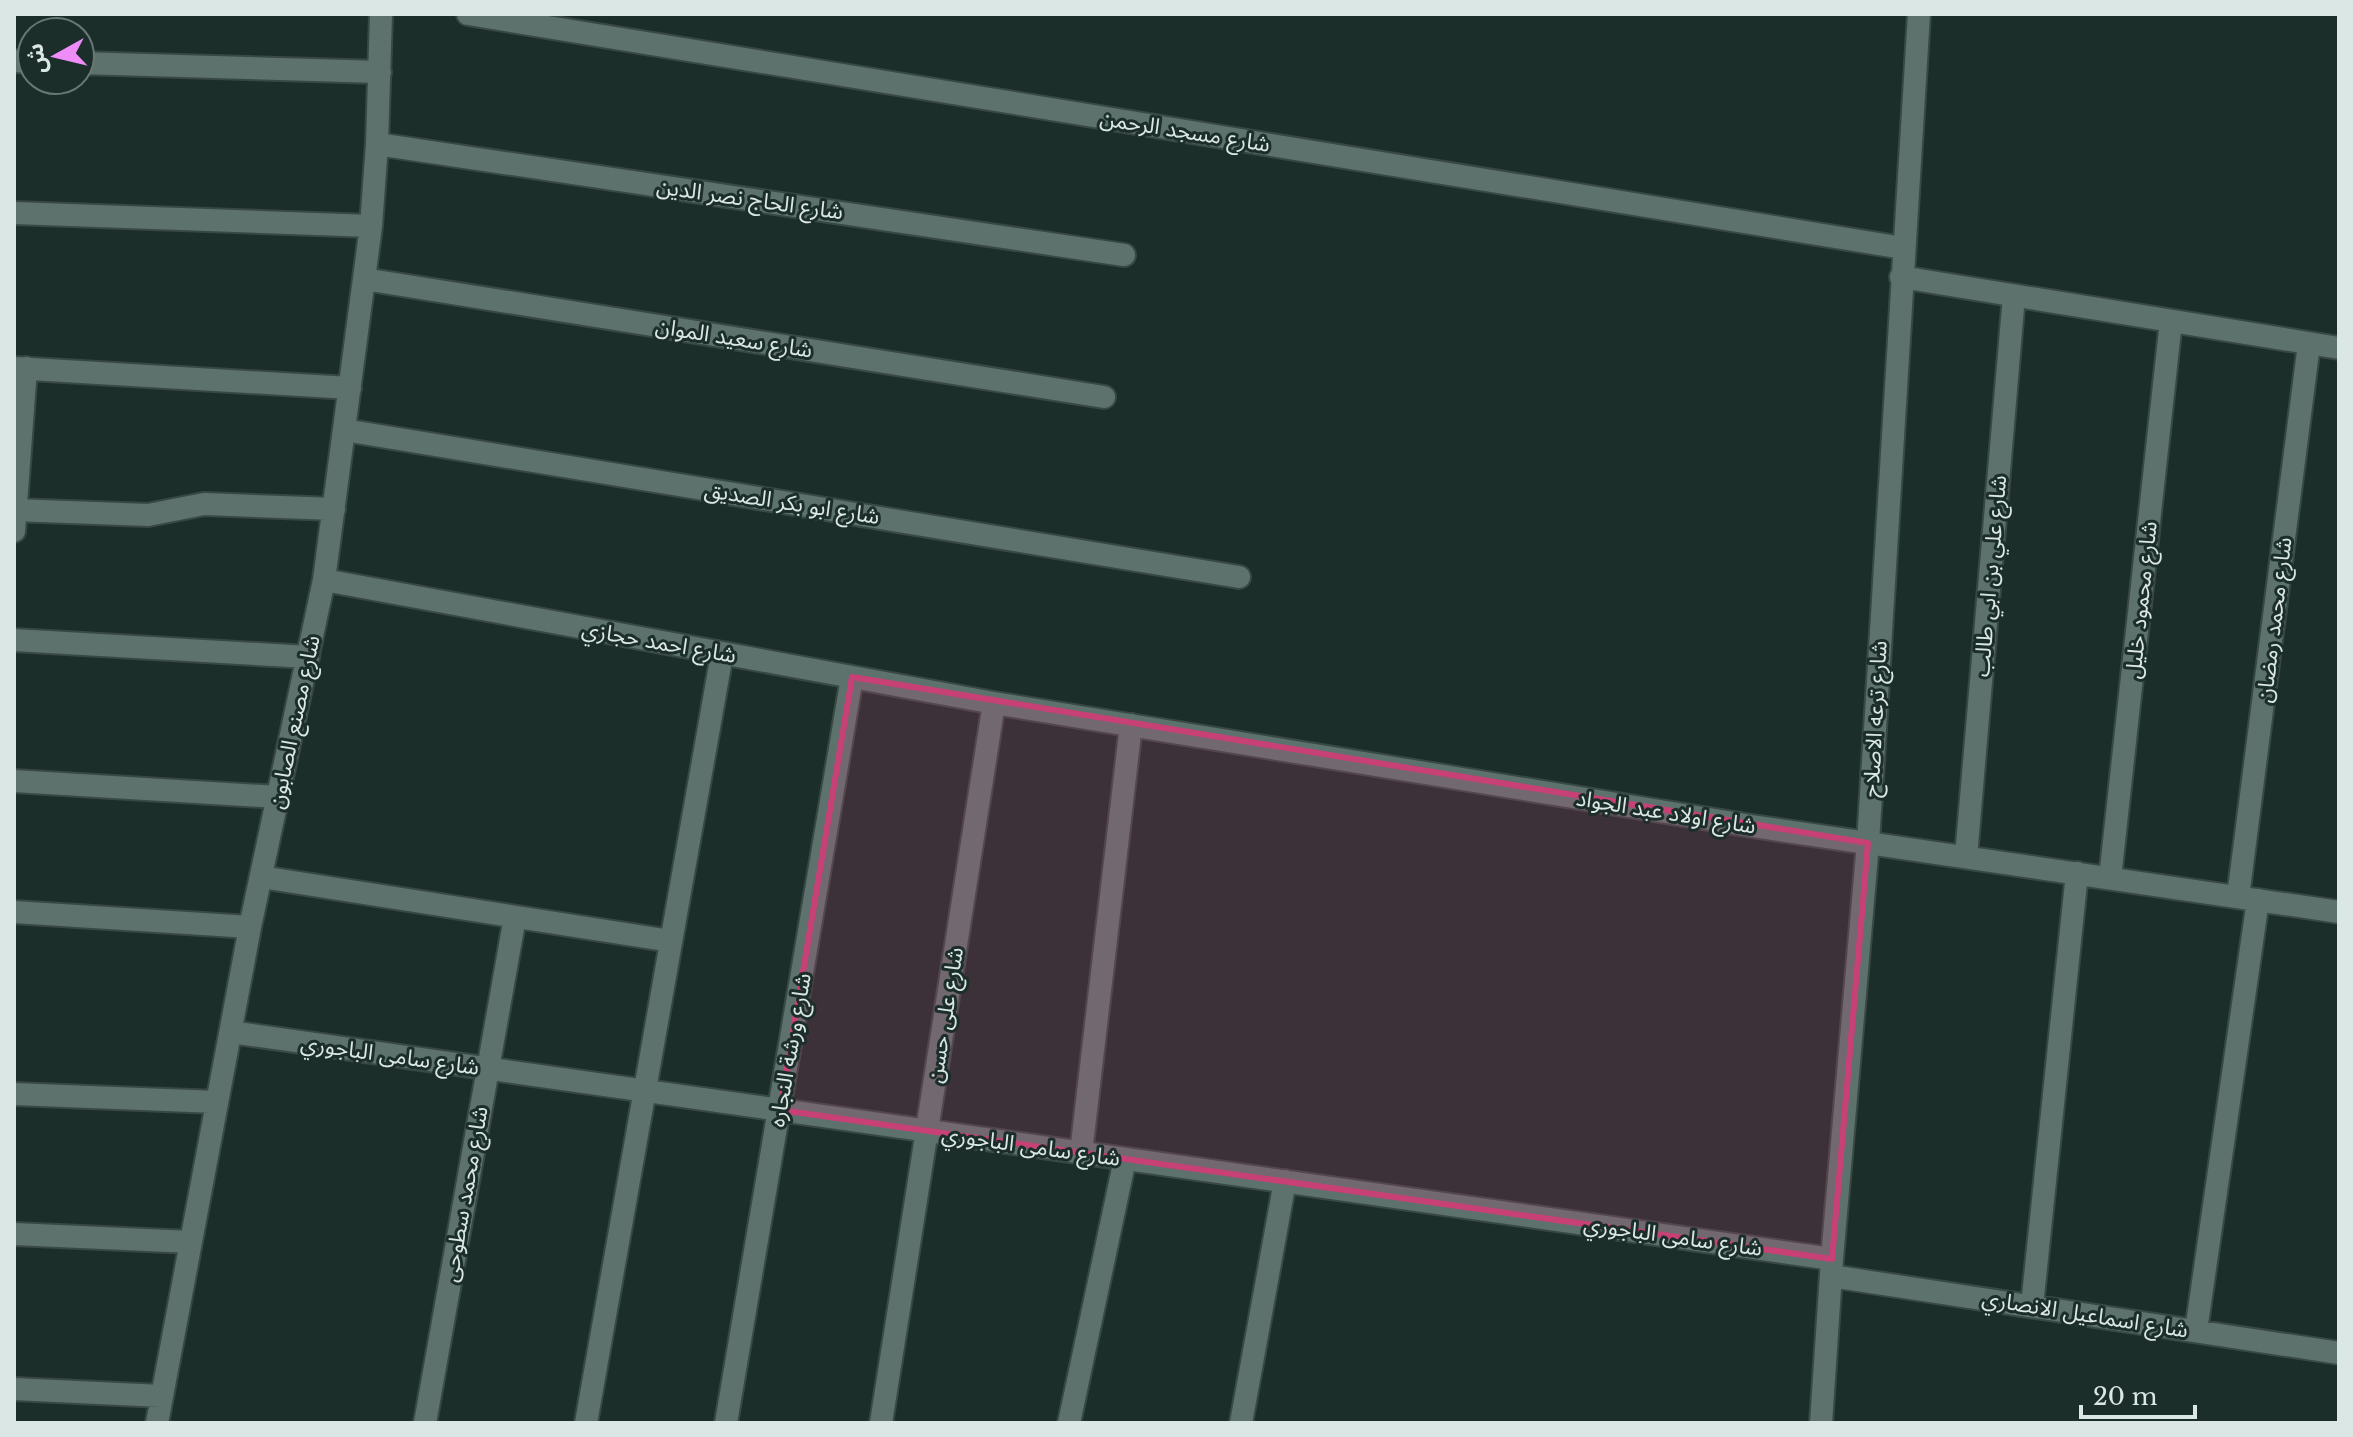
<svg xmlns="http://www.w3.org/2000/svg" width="2353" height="1437" font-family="'Libre Baskerville','Noto Sans Arabic',serif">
	<rect width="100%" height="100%" fill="#1b2e2a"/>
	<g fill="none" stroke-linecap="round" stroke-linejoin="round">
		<g stroke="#384845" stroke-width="26">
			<path id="minor" d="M468,14L1903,248
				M14,61L32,62
				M80,63L380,72
				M377,144L1124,255
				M14,213L371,226
				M1901,277L2339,348
				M364,279L1104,397
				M14,368L350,388
				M344,430L1239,577
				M14,510L148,515L204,504L334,509
				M14,531L26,368
				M324,580L994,703L1752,826L2339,912
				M14,640L308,657
				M14,781L278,797
				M1966,857L2014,296
				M261,877L671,941
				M2110,878L2171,321
				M2238,897L2309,344
				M14,912L250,927
				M231,1032L1832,1259
				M14,1094L217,1102
				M1081,1153L1131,725
				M14,1234L191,1242
				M1831,1276L2339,1353
				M2032,1306L2077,873
				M2196,1331L2258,900
				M14,1389L161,1396
				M157,1423L250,927L324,580L371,226L377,144L381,14
				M425,1423L515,917
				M586,1423L722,654
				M726,1423L852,677
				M881,1423L994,703
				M1069,1423L1125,1159
				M1241,1423L1285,1181
				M1821,1423L1832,1259L1868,843L1919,14"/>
		</g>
		<use href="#minor" stroke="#5d726d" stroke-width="22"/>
	</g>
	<path fill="#c74176" fill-opacity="0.2" stroke="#c74176" stroke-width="6" stroke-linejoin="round" d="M852,677L1868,843L1832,1259L780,1110Z"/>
	<g text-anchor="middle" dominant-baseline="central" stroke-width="6" stroke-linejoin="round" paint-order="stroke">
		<g font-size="22" fill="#dbe7e4" stroke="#1b2e2a">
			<text transform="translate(1185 131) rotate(9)">شارع مسجد الرحمن</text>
			<text transform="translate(750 199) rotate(8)">شارع الحاج نصر الدين</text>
			<text transform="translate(734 338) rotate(9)">شارع سعيد الموان</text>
			<text transform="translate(792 503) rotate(9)">شارع ابو بكر الصديق</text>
			<text transform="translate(1990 576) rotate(-85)">شارع علي بن ابي طالب</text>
			<text transform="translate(2141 600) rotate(-84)">شارع محمود خليل</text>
			<text transform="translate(2274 620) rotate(-83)">شارع محمد رمضان</text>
			<text transform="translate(659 642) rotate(10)">شارع احمد حجازي</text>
			<text transform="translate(1875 719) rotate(-87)">شارع ترعه الاصلاح</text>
			<text transform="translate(294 722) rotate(-78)">شارع مصنع الصابون</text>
			<text transform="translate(1666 812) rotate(9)">شارع اولاد عبد الجواد</text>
			<text transform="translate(945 1015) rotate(-81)">شارع على حسن</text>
			<text transform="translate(790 1050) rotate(-80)">شارع ورشة النجاره</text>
			<text transform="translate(390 1055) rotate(8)">شارع سامى الباجوري</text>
			<text transform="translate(1031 1146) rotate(8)">شارع سامى الباجوري</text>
			<text transform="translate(465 1194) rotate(-80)">شارع محمد سطوحى</text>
			<text transform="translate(1673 1236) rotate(8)">شارع سامى الباجوري</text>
			<text transform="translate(2085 1314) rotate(9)">شارع اسماعيل الانصاري</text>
		</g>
	</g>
	<rect width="2353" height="1437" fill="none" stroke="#dbe7e4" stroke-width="32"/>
	<g transform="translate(56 56) rotate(262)"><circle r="38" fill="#1b2e2a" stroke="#687874" stroke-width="2"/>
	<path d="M0-6L14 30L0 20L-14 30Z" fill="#ee8cf8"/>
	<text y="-12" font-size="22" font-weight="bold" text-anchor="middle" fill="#dbe7e4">ش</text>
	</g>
	<path d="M2081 1405v12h114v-12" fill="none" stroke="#dbe7e4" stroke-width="4"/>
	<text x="2093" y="1405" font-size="24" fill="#dbe7e4" stroke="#1b2e2a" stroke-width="6" paint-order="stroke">20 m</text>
</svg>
